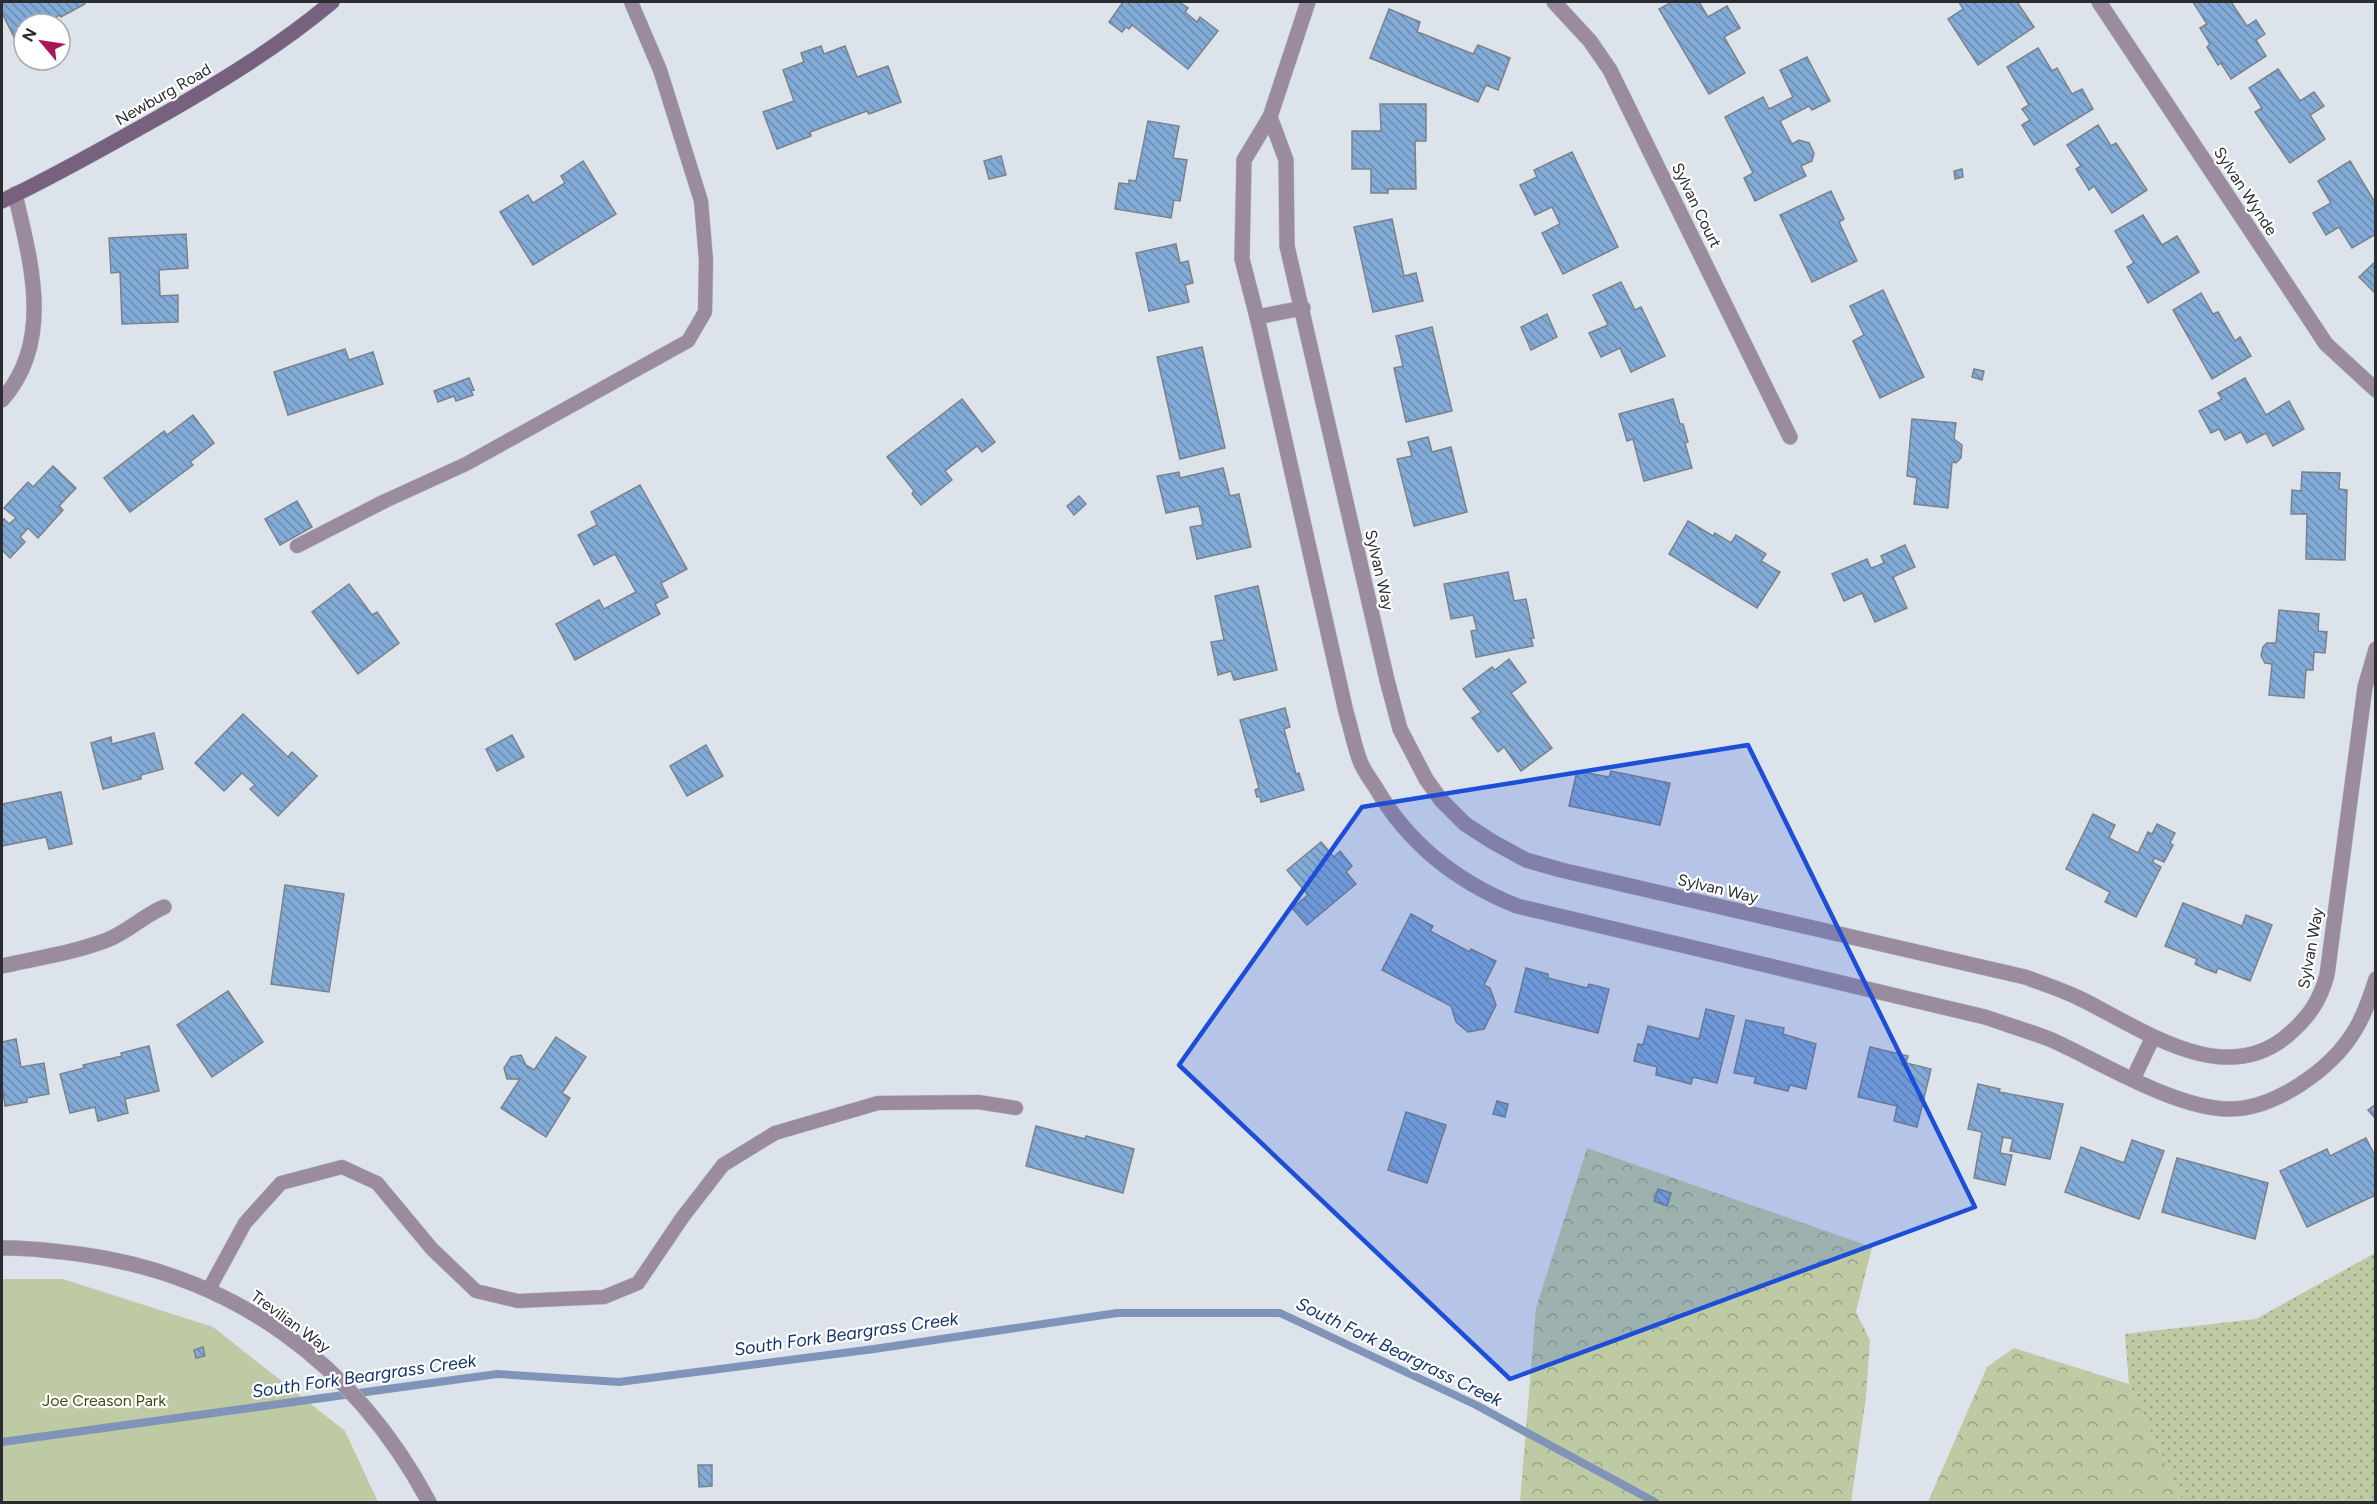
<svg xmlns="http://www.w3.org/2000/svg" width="2377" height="1504" font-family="Figtree,sans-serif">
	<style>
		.grass { fill: url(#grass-dots) }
		.forest { fill: url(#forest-crowns) }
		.green { fill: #bdcaa4 }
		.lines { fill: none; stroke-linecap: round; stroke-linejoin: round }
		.stream { stroke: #7f94b8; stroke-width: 8 }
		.building { fill: url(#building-back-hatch); stroke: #7c828a; stroke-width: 1.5 }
		.service-casing { stroke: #b8bec6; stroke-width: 15 }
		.minor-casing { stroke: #b8bec6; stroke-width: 16 }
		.secondary-casing { stroke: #b8bec6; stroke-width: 16 }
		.service { stroke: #9b8b9f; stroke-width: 14 }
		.minor { stroke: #9b8b9f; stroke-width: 15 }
		.secondary { stroke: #78617f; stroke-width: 15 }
		.marked { fill: #1d4ed8; fill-opacity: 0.2; stroke: #1d4ed8; stroke-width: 4.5; stroke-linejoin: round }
		.labels { text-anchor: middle; stroke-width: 4.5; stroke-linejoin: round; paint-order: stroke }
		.street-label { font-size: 16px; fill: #2a2c30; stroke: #fff }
		.park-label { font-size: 16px; fill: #3e4e10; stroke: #fff }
		.water-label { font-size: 18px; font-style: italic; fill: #12356f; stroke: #fff }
	</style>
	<defs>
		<pattern id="grass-dots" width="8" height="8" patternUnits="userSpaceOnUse" patternTransform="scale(1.5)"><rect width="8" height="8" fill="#bdcaa4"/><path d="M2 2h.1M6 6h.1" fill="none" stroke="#9aa486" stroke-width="1.8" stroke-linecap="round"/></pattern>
		<pattern id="forest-crowns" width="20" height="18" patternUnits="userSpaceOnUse" patternTransform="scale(1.5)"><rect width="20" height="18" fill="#bdcaa4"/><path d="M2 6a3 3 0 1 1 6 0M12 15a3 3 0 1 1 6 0" fill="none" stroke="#9aa486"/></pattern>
		<pattern id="building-back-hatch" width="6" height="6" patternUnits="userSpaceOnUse" patternTransform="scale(1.5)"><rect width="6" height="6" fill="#83abd7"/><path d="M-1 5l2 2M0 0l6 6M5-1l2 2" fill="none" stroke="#6b8baf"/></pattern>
	</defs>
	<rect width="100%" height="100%" fill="#dce3eb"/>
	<!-- grass -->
	<path class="grass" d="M 2375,1253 L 2375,1502 L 2183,1502 L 2129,1384 L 2125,1334 L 2256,1319 Z"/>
	<!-- forest -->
	<g class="forest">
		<path d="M 1587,1148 L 1872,1247 L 1856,1312 L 1870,1340 L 1866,1397 L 1851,1502 L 1520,1502 L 1536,1308 Z"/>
		<path d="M 2014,1348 L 2129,1384 L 2183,1502 L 1928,1502 L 1987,1367 Z"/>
	</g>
	<!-- green -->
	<path class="green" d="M 2,1279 L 63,1279 L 213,1327 L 345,1431 L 378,1502 L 2,1502 Z"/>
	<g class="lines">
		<!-- stream -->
		<path class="stream" d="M 2,1442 L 497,1374 L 619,1382 L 874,1349 L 1117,1313 L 1280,1313 L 1476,1405 L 1655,1502"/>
	</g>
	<!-- building -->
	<g class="building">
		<path d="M 2,2 L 84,2 L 85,4 L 61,17 L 60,15 L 56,17 L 66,35 L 60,38 L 60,24 L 24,24 L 24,44 L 19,47 L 2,13 Z"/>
		<path d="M 1123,2 L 1179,2 L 1188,8 L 1185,12 L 1197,22 L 1200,17 L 1218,31 L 1188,69 L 1132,25 L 1129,29 L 1126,27 L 1122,32 L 1109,22 Z"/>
		<path d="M 1672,2 L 1699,2 L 1708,17 L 1727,6 L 1740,28 L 1724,37 L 1745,73 L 1709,94 L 1659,9 Z"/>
		<path d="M 1959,2 L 2017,2 L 2034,27 L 1978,65 L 1948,19 L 1963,9 Z"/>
		<path d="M 2193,2 L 2231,2 L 2247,26 L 2256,20 L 2265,34 L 2256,40 L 2266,56 L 2231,79 L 2221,63 L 2218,65 L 2207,47 L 2210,44 L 2200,28 L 2207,24 Z"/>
		<path d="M 1389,9 L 1420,22 L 1417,32 L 1423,34 L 1473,54 L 1478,45 L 1510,58 L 1498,90 L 1486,85 L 1478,102 L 1370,58 Z"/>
		<path d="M 821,46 L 824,54 L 845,46 L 857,77 L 888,66 L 901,102 L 869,114 L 867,111 L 810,132 L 811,136 L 777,149 L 763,112 L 794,101 L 783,70 L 804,62 L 801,53 Z"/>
		<path d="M 2038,48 L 2052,71 L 2057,68 L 2072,94 L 2082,89 L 2093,109 L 2034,145 L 2022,125 L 2030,120 L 2022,109 L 2029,105 L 2007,67 Z"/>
		<path d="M 1807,57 L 1830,101 L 1812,110 L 1809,106 L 1780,121 L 1792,144 L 1799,140 L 1809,143 L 1814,153 L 1812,161 L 1801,166 L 1806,176 L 1755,201 L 1744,178 L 1753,173 L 1725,117 L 1763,97 L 1769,109 L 1793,97 L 1780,70 Z"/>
		<path d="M 2278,69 L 2300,101 L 2314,92 L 2324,106 L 2310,115 L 2325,139 L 2290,163 L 2255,112 L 2262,108 L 2249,88 Z"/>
		<path d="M 1380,104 L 1426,104 L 1426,141 L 1415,141 L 1416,189 L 1388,189 L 1388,193 L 1371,193 L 1371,169 L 1352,169 L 1352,131 L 1381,131 Z"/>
		<path d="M 1148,121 L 1179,126 L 1173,158 L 1187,160 L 1180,201 L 1174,200 L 1171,218 L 1115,209 L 1119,183 L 1129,184 L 1129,180 L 1136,181 Z"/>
		<path d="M 2098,125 L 2111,146 L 2116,143 L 2147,190 L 2112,213 L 2094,186 L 2089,190 L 2088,188 L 2076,169 L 2081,166 L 2067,145 Z"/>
		<path d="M 1572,152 L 1618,247 L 1563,274 L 1542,233 L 1560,224 L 1552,207 L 1535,215 L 1520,185 L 1537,177 L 1534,170 Z"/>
		<path d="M 1001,156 L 1006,175 L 989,179 L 984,161 Z"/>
		<path d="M 583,161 L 616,214 L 533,265 L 500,212 L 528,195 L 533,203 L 565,183 L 561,176 Z"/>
		<path d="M 2350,161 L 2376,204 L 2376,234 L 2352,248 L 2339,227 L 2326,235 L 2313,213 L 2331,203 L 2318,181 Z"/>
		<path d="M 1962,169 L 1963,177 L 1955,179 L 1954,171 Z"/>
		<path d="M 1831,191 L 1844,219 L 1839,222 L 1857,261 L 1812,282 L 1780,215 Z"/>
		<path d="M 2143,215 L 2162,245 L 2177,236 L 2199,272 L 2148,303 L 2127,267 L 2134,263 L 2115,231 Z"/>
		<path d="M 1392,219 L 1404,276 L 1416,273 L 1423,301 L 1373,312 L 1354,227 Z"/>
		<path d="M 186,234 L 188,268 L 159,270 L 160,296 L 178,295 L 178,322 L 122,324 L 120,272 L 111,273 L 109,238 Z"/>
		<path d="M 1176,244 L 1180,263 L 1188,261 L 1193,283 L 1185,285 L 1189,302 L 1149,311 L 1136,253 Z"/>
		<path d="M 2376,261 L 2376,294 L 2359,277 Z"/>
		<path d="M 1621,282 L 1635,310 L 1641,307 L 1665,356 L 1631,372 L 1620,348 L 1601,357 L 1589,333 L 1608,325 L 1593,295 Z"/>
		<path d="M 1883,290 L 1924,377 L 1880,398 L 1853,341 L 1864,335 L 1850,306 Z"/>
		<path d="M 2201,293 L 2213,314 L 2218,312 L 2235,341 L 2240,337 L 2251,356 L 2212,379 L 2173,310 Z"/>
		<path d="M 1547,314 L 1557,337 L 1531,350 L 1521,327 Z"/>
		<path d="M 1432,327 L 1452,411 L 1406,422 L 1394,368 L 1403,366 L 1396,336 Z"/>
		<path d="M 1202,347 L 1225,448 L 1180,459 L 1157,357 Z"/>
		<path d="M 345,349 L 349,360 L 373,352 L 383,384 L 288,415 L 274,372 Z"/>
		<path d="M 1974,369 L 1984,371 L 1982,380 L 1972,377 Z"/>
		<path d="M 469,378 L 474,390 L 471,391 L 473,395 L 456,401 L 454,396 L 438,402 L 434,391 Z"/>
		<path d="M 2245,378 L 2266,415 L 2289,401 L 2304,429 L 2273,446 L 2266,433 L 2247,443 L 2241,432 L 2225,440 L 2219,429 L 2211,433 L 2199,411 L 2222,399 L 2218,393 Z"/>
		<path d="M 962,399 L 995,442 L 982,452 L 977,446 L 945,471 L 952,480 L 921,505 L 912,494 L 914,491 L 887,457 Z"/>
		<path d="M 1673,399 L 1680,424 L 1683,424 L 1685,431 L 1688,442 L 1685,443 L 1692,468 L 1644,481 L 1633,439 L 1627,441 L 1619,414 Z"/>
		<path d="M 193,415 L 214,443 L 190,462 L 193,465 L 130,512 L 104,478 L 164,431 L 167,435 Z"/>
		<path d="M 1912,419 L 1956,423 L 1954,439 L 1962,445 L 1961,458 L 1956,463 L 1952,462 L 1948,508 L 1914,504 L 1917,478 L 1907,476 Z"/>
		<path d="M 1428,437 L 1432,452 L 1451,447 L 1467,512 L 1414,526 L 1397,459 L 1412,456 L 1408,442 Z"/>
		<path d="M 53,466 L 76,488 L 59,506 L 63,510 L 38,538 L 28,528 L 20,537 L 25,542 L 10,558 L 2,550 L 2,522 L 4,519 L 9,524 L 16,518 L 4,508 L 28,482 L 33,487 Z"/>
		<path d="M 1223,468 L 1230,496 L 1239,494 L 1251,547 L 1197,559 L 1190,527 L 1203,525 L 1199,506 L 1166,513 L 1157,476 L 1179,472 L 1180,478 Z"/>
		<path d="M 2302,472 L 2340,473 L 2339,489 L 2347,490 L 2345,560 L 2306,559 L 2307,514 L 2291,514 L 2292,490 L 2301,491 Z"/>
		<path d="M 640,485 L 687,569 L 661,583 L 668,597 L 655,604 L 660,614 L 575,660 L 556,624 L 599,600 L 604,609 L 636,592 L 615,554 L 594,565 L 578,535 L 597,525 L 591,512 Z"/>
		<path d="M 1079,496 L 1086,504 L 1074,515 L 1067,506 Z"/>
		<path d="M 297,501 L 312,527 L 280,545 L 265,519 Z"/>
		<path d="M 1688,521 L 1713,536 L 1715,533 L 1731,543 L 1736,535 L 1766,554 L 1761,561 L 1780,572 L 1757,608 L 1669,554 Z"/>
		<path d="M 1905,545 L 1915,567 L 1893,577 L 1907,608 L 1875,622 L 1862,593 L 1844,601 L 1832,574 L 1867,559 L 1871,568 L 1877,566 L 1884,563 L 1881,556 Z"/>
		<path d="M 1508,572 L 1514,601 L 1526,599 L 1534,638 L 1531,638 L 1533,646 L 1476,657 L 1471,631 L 1477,630 L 1473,615 L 1451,619 L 1444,584 Z"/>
		<path d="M 349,584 L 372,615 L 377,612 L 399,643 L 358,674 L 312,612 Z"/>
		<path d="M 1258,586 L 1277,670 L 1234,680 L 1231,671 L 1218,675 L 1211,642 L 1224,640 L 1215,596 Z"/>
		<path d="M 2279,610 L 2319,614 L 2318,631 L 2327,632 L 2325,653 L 2314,652 L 2313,670 L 2306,670 L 2304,698 L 2269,695 L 2272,664 L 2265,663 L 2261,656 L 2263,647 L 2267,643 L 2276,643 Z"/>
		<path d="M 1509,659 L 1526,682 L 1511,693 L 1552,748 L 1521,771 L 1504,747 L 1498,752 L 1472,718 L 1481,712 L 1463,689 L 1492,667 L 1495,670 Z"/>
		<path d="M 1285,708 L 1290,727 L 1284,729 L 1296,774 L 1299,773 L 1304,790 L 1261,802 L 1260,796 L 1257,797 L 1255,790 L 1259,788 L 1240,720 Z"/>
		<path d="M 243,714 L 288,757 L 292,752 L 317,776 L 278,816 L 250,789 L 255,785 L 242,773 L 224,791 L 195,763 Z"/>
		<path d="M 154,733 L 163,769 L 141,775 L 141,779 L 103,789 L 91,743 L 111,737 L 112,744 Z"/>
		<path d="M 512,735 L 524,757 L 497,771 L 486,749 Z"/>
		<path d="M 706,745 L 723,776 L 687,796 L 670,766 Z"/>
		<path d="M 1577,771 L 1609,777 L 1611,771 L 1670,783 L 1660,825 L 1569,806 Z"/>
		<path d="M 61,792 L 72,844 L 49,849 L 46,837 L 2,846 L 2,804 Z"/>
		<path d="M 2093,814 L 2115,825 L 2109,838 L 2138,853 L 2148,832 L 2152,834 L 2157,824 L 2175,833 L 2170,843 L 2173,845 L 2164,862 L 2155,858 L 2152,862 L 2161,867 L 2136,917 L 2105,902 L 2110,892 L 2066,869 Z"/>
		<path d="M 1321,842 L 1334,857 L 1340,851 L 1352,866 L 1346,872 L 1356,884 L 1307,925 L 1292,908 L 1308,895 L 1287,870 Z"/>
		<path d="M 285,885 L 344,894 L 329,992 L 271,984 Z"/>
		<path d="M 2183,903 L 2242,926 L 2246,915 L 2272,925 L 2250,981 L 2218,968 L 2216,973 L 2206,969 L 2195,964 L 2197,959 L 2165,946 Z"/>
		<path d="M 1411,914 L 1433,926 L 1430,931 L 1466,950 L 1470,952 L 1471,949 L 1496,961 L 1484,985 L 1490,988 L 1496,1005 L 1484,1029 L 1468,1032 L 1456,1022 L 1451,1006 L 1382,970 Z"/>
		<path d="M 1526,968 L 1548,974 L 1548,978 L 1587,988 L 1589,984 L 1609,989 L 1598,1033 L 1515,1012 Z"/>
		<path d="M 228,991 L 263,1042 L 212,1077 L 177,1025 Z"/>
		<path d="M 1706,1009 L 1734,1016 L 1717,1083 L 1693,1077 L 1691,1084 L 1656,1075 L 1657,1067 L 1634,1061 L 1638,1044 L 1643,1045 L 1648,1026 L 1699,1039 Z"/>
		<path d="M 1746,1020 L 1784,1028 L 1783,1034 L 1816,1044 L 1806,1089 L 1790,1085 L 1788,1091 L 1754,1083 L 1756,1077 L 1734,1073 Z"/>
		<path d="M 556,1037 L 586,1057 L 562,1093 L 570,1098 L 546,1137 L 501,1108 L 520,1079 L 507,1079 L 504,1068 L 511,1057 L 521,1055 L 526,1065 L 534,1070 Z"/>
		<path d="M 16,1039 L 21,1067 L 44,1063 L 49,1094 L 27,1098 L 27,1102 L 5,1106 L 2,1084 L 2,1042 Z"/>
		<path d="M 149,1046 L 159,1091 L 125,1099 L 128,1113 L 98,1121 L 95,1107 L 70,1113 L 60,1074 L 84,1068 L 83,1065 L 122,1056 L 121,1053 Z"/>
		<path d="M 1870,1047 L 1908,1056 L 1906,1063 L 1931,1069 L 1917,1127 L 1894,1121 L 1897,1106 L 1858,1097 Z"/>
		<path d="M 1978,1084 L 2000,1089 L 1999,1092 L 2063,1104 L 2050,1159 L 2010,1151 L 2013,1139 L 2003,1137 L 2000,1153 L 2012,1155 L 2005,1185 L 1974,1178 L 1982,1132 L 1968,1129 Z"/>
		<path d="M 1497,1101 L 1508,1104 L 1505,1117 L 1493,1114 Z"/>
		<path d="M 2376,1104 L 2376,1119 L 2368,1110 Z"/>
		<path d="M 1406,1112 L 1446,1125 L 1427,1183 L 1388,1170 Z"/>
		<path d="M 1036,1126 L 1085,1139 L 1086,1136 L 1134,1149 L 1123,1193 L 1026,1166 Z"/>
		<path d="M 2366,1138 L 2376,1158 L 2376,1195 L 2307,1227 L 2280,1171 L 2327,1149 L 2330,1156 Z"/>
		<path d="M 2132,1140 L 2164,1151 L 2139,1219 L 2065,1192 L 2081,1147 L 2124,1163 Z"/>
		<path d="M 2177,1158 L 2268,1183 L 2255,1239 L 2162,1212 Z"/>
		<path d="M 1658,1189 L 1671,1193 L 1667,1206 L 1654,1201 Z"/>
		<path d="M 203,1347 L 205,1356 L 196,1358 L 194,1350 Z"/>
		<path d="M 698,1465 L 712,1465 L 712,1486 L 699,1487 Z"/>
	</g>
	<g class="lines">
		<defs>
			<g id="service">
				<path d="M 297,546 L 385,501 L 466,464 L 688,341 L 705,312 L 706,260 L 701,201 L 660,70 L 631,2"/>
				<path d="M 209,1289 L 245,1223 L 281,1183 L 342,1167 L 377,1183 L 432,1249 L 476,1291 L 518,1301 L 604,1297 L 638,1283 L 682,1218 L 723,1165 L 775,1133 L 878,1103 L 978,1102 L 1016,1108"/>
			</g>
			<g id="minor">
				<path d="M 1308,2 L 1270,117 L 1244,160 L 1242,259 L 1257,317 L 1346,712 C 1351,728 1354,745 1360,761 C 1363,770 1371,780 1376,788 C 1409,845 1457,882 1517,906 L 1985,1017 C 2008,1025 2032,1032 2054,1041 C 2102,1063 2175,1108 2228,1109 C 2274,1110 2332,1069 2355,1030 C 2365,1014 2370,997 2376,979"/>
				<path d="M 1554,2 L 1590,41 L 1610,70 L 1790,437"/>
				<path d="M 2099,2 L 2326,344 L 2376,390"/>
				<path d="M 1270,117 L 1286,160 L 1287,246 L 1387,680 L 1400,729 L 1426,779 L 1441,800 L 1465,824 L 1493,842 L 1526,860 L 1561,870 L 2025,977 C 2044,984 2063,990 2081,999 C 2142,1029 2224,1090 2288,1035 C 2308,1018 2320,1001 2327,975 L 2365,687 L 2376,649"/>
				<path d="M 1257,317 L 1303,308"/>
				<path d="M 2,400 C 54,341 31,263 15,194"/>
				<path d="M 2,966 C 37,958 73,953 107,940 C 128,932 144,915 164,907"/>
				<path d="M 2133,1079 L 2153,1037"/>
				<path d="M 2,1248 C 27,1247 53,1251 79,1254 C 235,1275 355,1364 429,1502"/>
			</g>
			<path id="secondary" d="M 2,201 C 53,177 102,149 152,121 C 214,86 277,48 332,2"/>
		</defs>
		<!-- service casing -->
		<use href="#service" class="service-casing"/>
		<!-- minor casing -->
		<use href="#minor" class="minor-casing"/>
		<!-- secondary casing -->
		<use href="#secondary" class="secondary-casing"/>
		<!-- service -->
		<use href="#service" class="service"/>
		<!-- minor -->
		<use href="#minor" class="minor"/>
		<!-- secondary -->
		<use href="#secondary" class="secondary"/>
	</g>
	<!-- marked area -->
	<path class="marked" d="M 1748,745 L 1975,1207 L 1510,1379 L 1179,1065 L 1362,807 Z"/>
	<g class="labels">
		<!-- street labels -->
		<g class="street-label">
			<text transform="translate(163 94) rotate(-30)" y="6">Newburg Road</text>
			<text transform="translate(2246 191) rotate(57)" y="6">Sylvan Wynde</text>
			<text transform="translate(1697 205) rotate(64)" y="6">Sylvan Court</text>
			<text transform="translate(1380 570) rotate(77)" y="6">Sylvan Way</text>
			<text transform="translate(1718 888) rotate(13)" y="6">Sylvan Way</text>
			<text transform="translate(2310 948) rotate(-80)" y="6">Sylvan Way</text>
			<text transform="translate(291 1321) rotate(36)" y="6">Trevilian Way</text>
		</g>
		<!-- park labels -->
		<g class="park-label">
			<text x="104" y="1406">Joe Creason Park</text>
		</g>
		<!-- water labels -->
		<g class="water-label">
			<text transform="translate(846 1334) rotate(-8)" y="6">South Fork Beargrass Creek</text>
			<text transform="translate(1399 1352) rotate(26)" y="6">South Fork Beargrass Creek</text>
			<text transform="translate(364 1376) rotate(-8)" y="6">South Fork Beargrass Creek</text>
		</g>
	</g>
	<!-- border -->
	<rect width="2377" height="1504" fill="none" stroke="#2a2c30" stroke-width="6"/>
	<!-- north arrow -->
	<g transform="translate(42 42) rotate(299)"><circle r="28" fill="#ffffff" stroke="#aaabac" stroke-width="1.5"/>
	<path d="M0-4.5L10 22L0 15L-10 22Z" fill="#a71857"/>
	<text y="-9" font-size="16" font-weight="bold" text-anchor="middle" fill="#2a2c30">N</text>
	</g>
</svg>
